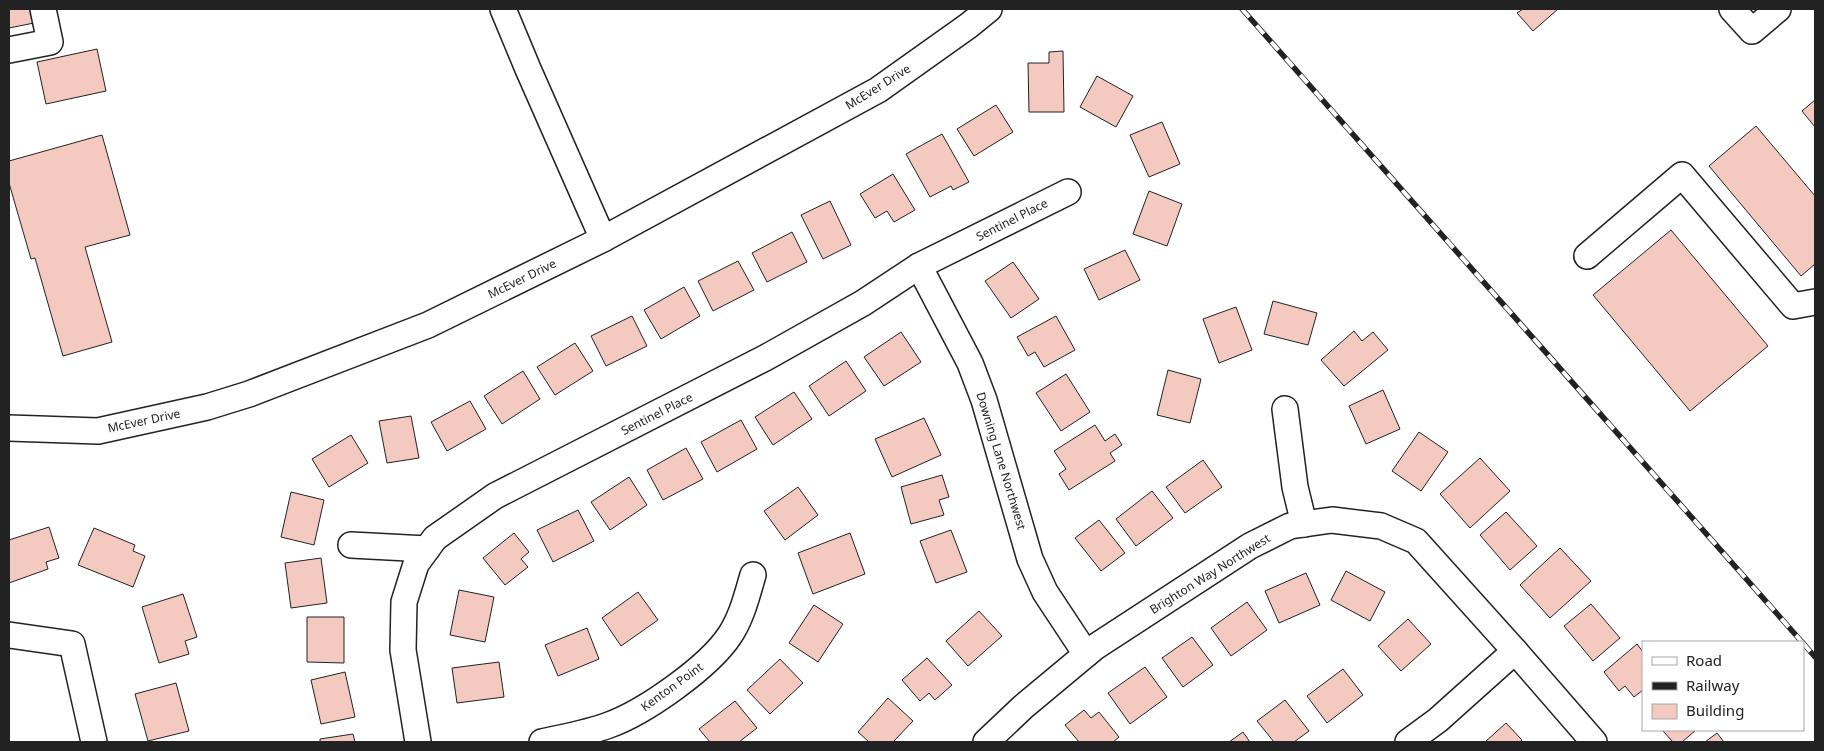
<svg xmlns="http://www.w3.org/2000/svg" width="1824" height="751" font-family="'Noto Sans',sans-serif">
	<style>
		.building { fill: #f3c9c0; stroke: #222 }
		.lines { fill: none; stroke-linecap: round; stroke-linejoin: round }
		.minor-casing { stroke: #222; stroke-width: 28 }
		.minor { stroke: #fff; stroke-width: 25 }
		.rail-casing { stroke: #222; stroke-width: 5.5 }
		.rail { stroke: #fff; stroke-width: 4; stroke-dasharray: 11; stroke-linecap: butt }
		.labels { text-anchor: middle; stroke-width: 4; stroke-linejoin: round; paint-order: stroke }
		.street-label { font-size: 12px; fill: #222; stroke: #fff }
	</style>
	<rect width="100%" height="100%" fill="#fff"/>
	<!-- building -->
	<g class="building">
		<path d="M 9,9 L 36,9 L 39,22 L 9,28 Z"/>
		<path d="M 1523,9 L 1558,9 L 1533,31 L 1517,13 Z"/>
		<path d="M 97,49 L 106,91 L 46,104 L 37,62 Z"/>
		<path d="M 1063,51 L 1064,112 L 1029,112 L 1028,63 L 1049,63 L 1049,52 Z"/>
		<path d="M 1097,76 L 1133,96 L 1116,127 L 1080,107 Z"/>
		<path d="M 1815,100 L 1815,127 L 1802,111 Z"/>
		<path d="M 996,105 L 1013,132 L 974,156 L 957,129 Z"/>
		<path d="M 1162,122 L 1180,164 L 1149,177 L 1130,135 Z"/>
		<path d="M 1756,126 L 1815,196 L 1815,264 L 1801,276 L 1709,166 Z"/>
		<path d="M 942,134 L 969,182 L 953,190 L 951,186 L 930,197 L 906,154 Z"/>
		<path d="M 102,135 L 130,235 L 85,247 L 112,342 L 63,356 L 35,258 L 31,259 L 9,183 L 9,161 Z"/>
		<path d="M 893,174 L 915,210 L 894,222 L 887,211 L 875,218 L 860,194 Z"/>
		<path d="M 1149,191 L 1182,204 L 1167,246 L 1133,234 Z"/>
		<path d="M 830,201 L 851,245 L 823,259 L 801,215 Z"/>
		<path d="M 1671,230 L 1768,346 L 1690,411 L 1593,295 Z"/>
		<path d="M 792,232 L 807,262 L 767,282 L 752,253 Z"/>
		<path d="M 1125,250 L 1140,280 L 1099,300 L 1084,269 Z"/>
		<path d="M 738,261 L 754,290 L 713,311 L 698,281 Z"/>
		<path d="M 1013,262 L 1039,299 L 1011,318 L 985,281 Z"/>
		<path d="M 684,287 L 700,316 L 661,339 L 644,310 Z"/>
		<path d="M 1273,301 L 1317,313 L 1308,345 L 1264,334 Z"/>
		<path d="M 1236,307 L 1252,350 L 1219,363 L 1203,319 Z"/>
		<path d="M 632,316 L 647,346 L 606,366 L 591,336 Z"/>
		<path d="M 1056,316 L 1075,350 L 1044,367 L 1035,352 L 1028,356 L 1017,337 Z"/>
		<path d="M 1354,331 L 1362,341 L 1373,332 L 1388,350 L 1344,386 L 1321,360 Z"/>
		<path d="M 901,332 L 921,362 L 884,386 L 864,357 Z"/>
		<path d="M 575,343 L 593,371 L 555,395 L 537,367 Z"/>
		<path d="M 846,361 L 866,391 L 829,416 L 809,386 Z"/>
		<path d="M 1168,370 L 1201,379 L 1190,423 L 1157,415 Z"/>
		<path d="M 523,371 L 540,399 L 502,424 L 484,396 Z"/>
		<path d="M 1066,374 L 1090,412 L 1061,431 L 1036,393 Z"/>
		<path d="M 1383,390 L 1400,429 L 1366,444 L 1349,406 Z"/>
		<path d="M 794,392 L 812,419 L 773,445 L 755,417 Z"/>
		<path d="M 470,401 L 486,429 L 447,451 L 431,422 Z"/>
		<path d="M 411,416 L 419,458 L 387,463 L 379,421 Z"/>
		<path d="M 924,418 L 941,455 L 892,477 L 875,439 Z"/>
		<path d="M 741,420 L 757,449 L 717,472 L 701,442 Z"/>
		<path d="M 1095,425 L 1105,441 L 1115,434 L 1122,445 L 1110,453 L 1115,461 L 1069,490 L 1059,474 L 1066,469 L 1054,451 Z"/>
		<path d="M 1419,432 L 1448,452 L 1421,491 L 1392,471 Z"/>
		<path d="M 351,435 L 368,463 L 329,487 L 312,459 Z"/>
		<path d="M 686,448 L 703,479 L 663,500 L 647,470 Z"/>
		<path d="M 1480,458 L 1510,491 L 1470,528 L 1440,494 Z"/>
		<path d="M 1203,460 L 1222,487 L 1185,513 L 1166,487 Z"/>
		<path d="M 942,475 L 949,497 L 939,500 L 944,515 L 911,524 L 901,487 Z"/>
		<path d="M 629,477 L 647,505 L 610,530 L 591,502 Z"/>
		<path d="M 798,487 L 818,515 L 785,540 L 764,511 Z"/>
		<path d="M 1152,491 L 1173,518 L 1136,546 L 1116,519 Z"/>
		<path d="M 291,492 L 324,500 L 314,545 L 281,537 Z"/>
		<path d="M 578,510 L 594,541 L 553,562 L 537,530 Z"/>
		<path d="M 1506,512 L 1537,546 L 1510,570 L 1480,535 Z"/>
		<path d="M 1099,520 L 1125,553 L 1101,571 L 1075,538 Z"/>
		<path d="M 49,527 L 59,558 L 46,562 L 48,569 L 9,583 L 9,540 Z"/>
		<path d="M 94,528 L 135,545 L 133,551 L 145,556 L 133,587 L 78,565 Z"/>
		<path d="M 951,530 L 967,572 L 936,583 L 920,541 Z"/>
		<path d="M 514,533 L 529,552 L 521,559 L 528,567 L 505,585 L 483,558 Z"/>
		<path d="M 850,533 L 865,574 L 813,594 L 798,553 Z"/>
		<path d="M 1560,548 L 1591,581 L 1550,618 L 1520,585 Z"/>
		<path d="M 321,558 L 327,603 L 291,608 L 285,563 Z"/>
		<path d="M 1346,571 L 1385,592 L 1370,621 L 1331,600 Z"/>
		<path d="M 1306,573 L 1320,605 L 1279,623 L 1265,591 Z"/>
		<path d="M 459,590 L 494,597 L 485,642 L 450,635 Z"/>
		<path d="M 638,592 L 658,620 L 621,646 L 602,618 Z"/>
		<path d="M 183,594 L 197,637 L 185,641 L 189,654 L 159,663 L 142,607 Z"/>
		<path d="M 1247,602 L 1267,630 L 1231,656 L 1211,628 Z"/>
		<path d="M 1591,604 L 1620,638 L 1593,661 L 1564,626 Z"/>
		<path d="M 814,605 L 843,624 L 818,662 L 789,643 Z"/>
		<path d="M 979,611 L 1002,636 L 968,666 L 946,641 Z"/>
		<path d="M 307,617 L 344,617 L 344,663 L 307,662 Z"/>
		<path d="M 1408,619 L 1431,644 L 1401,671 L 1378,646 Z"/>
		<path d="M 587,628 L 599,659 L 558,676 L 545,645 Z"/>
		<path d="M 1192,637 L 1213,665 L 1183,687 L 1162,658 Z"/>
		<path d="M 1637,644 L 1643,652 L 1643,690 L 1634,697 L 1625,686 L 1619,691 L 1604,672 Z"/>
		<path d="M 927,658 L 952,685 L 935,700 L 929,693 L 920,701 L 902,680 Z"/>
		<path d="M 780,659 L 803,683 L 770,714 L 747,690 Z"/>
		<path d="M 499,662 L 504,697 L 457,703 L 452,668 Z"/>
		<path d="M 1145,667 L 1167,697 L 1130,724 L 1108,693 Z"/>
		<path d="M 1343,669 L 1363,695 L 1327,723 L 1307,696 Z"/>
		<path d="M 345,672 L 355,717 L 321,724 L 311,680 Z"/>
		<path d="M 176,683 L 189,731 L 148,741 L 135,694 Z"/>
		<path d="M 888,698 L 913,721 L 893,742 L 869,742 L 858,732 Z"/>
		<path d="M 1285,700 L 1309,731 L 1294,742 L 1274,742 L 1257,721 Z"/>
		<path d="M 735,701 L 757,728 L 739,742 L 710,742 L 699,729 Z"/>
		<path d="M 1084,710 L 1091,718 L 1099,712 L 1119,737 L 1113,742 L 1079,742 L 1065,725 Z"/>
		<path d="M 1506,723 L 1522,740 L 1520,742 L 1485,742 Z"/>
		<path d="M 1662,730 L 1696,730 L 1682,742 L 1673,742 Z"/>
		<path d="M 1243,732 L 1250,742 L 1229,742 Z"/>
		<path d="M 1717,733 L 1724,742 L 1705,742 Z"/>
		<path d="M 353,734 L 355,742 L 320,742 L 320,739 Z"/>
	</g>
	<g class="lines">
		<defs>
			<g id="minor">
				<path d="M 503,9 L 528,69 L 603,239"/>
				<path d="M 1732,9 L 1752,31 L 1778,9"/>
				<path d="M 9,50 L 50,42 L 43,9"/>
				<path d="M 1587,256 L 1682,175 L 1793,306 L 1815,302"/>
				<path d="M 919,266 L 970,363 L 984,400 L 1030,559 L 1045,592 L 1086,654"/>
				<path d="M 1285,409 L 1295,487 L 1304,524"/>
				<path d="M 9,428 L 98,431 L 207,407 L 249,394 L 428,325 L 603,239 L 878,90 L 968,26 L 989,9"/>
				<path d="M 351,545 L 427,549"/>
				<path d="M 9,635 L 72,644 L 94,742"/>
				<path d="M 418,742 L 403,650 L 404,602 L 416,564 L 435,538 L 495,496 L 765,358 L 863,303 L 919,266 L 1068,192"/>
				<path d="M 542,742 C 564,737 588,733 609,725 C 645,712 709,667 730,635 C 742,617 747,595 753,575"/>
				<path d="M 986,742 L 1023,707 L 1095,647 L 1250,546 L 1290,526 L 1332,520 L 1381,526 L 1416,541 L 1515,651 L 1594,742"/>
				<path d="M 1408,742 L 1438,720 L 1515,651"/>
			</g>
		</defs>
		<!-- minor casing -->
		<use href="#minor" class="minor-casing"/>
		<!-- minor -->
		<use href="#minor" class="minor"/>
		<defs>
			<g id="rail">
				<path d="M 1242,9 L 1802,642"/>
				<path d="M 1803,643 L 1815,657"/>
			</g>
		</defs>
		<!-- rail casing -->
		<use href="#rail" class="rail-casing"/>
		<!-- rail -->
		<use href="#rail" class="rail"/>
	</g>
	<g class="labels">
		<!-- street labels -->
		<g class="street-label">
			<text transform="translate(878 87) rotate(-32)" y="4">McEver Drive</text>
			<text transform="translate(1012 220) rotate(-27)" y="4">Sentinel Place</text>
			<text transform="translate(522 279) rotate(-26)" y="4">McEver Drive</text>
			<text transform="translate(657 414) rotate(-27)" y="4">Sentinel Place</text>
			<text transform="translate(144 421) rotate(-12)" y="4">McEver Drive</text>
			<text transform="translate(1001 461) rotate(73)" y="4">Downing Lane Northwest</text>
			<text transform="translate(1210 574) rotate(-32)" y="4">Brighton Way Northwest</text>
			<text transform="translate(672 687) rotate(-36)" y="4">Kenton Point</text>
		</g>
	</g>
	<!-- border -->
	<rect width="1824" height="751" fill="none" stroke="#222222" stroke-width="20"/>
	<!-- legend -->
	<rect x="1642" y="641" width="162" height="90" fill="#ffffff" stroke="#a7a7a7"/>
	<rect x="1652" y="657" width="25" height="8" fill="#ffffff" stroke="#a7a7a7"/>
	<text x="1686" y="666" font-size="15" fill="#222222">Road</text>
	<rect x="1652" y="682" width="25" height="8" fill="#222222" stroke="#a7a7a7"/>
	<text x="1686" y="691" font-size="15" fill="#222222">Railway</text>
	<rect x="1652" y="704" width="25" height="15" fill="#f3c9c0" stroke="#a7a7a7"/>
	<text x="1686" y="716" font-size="15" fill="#222222">Building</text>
</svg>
